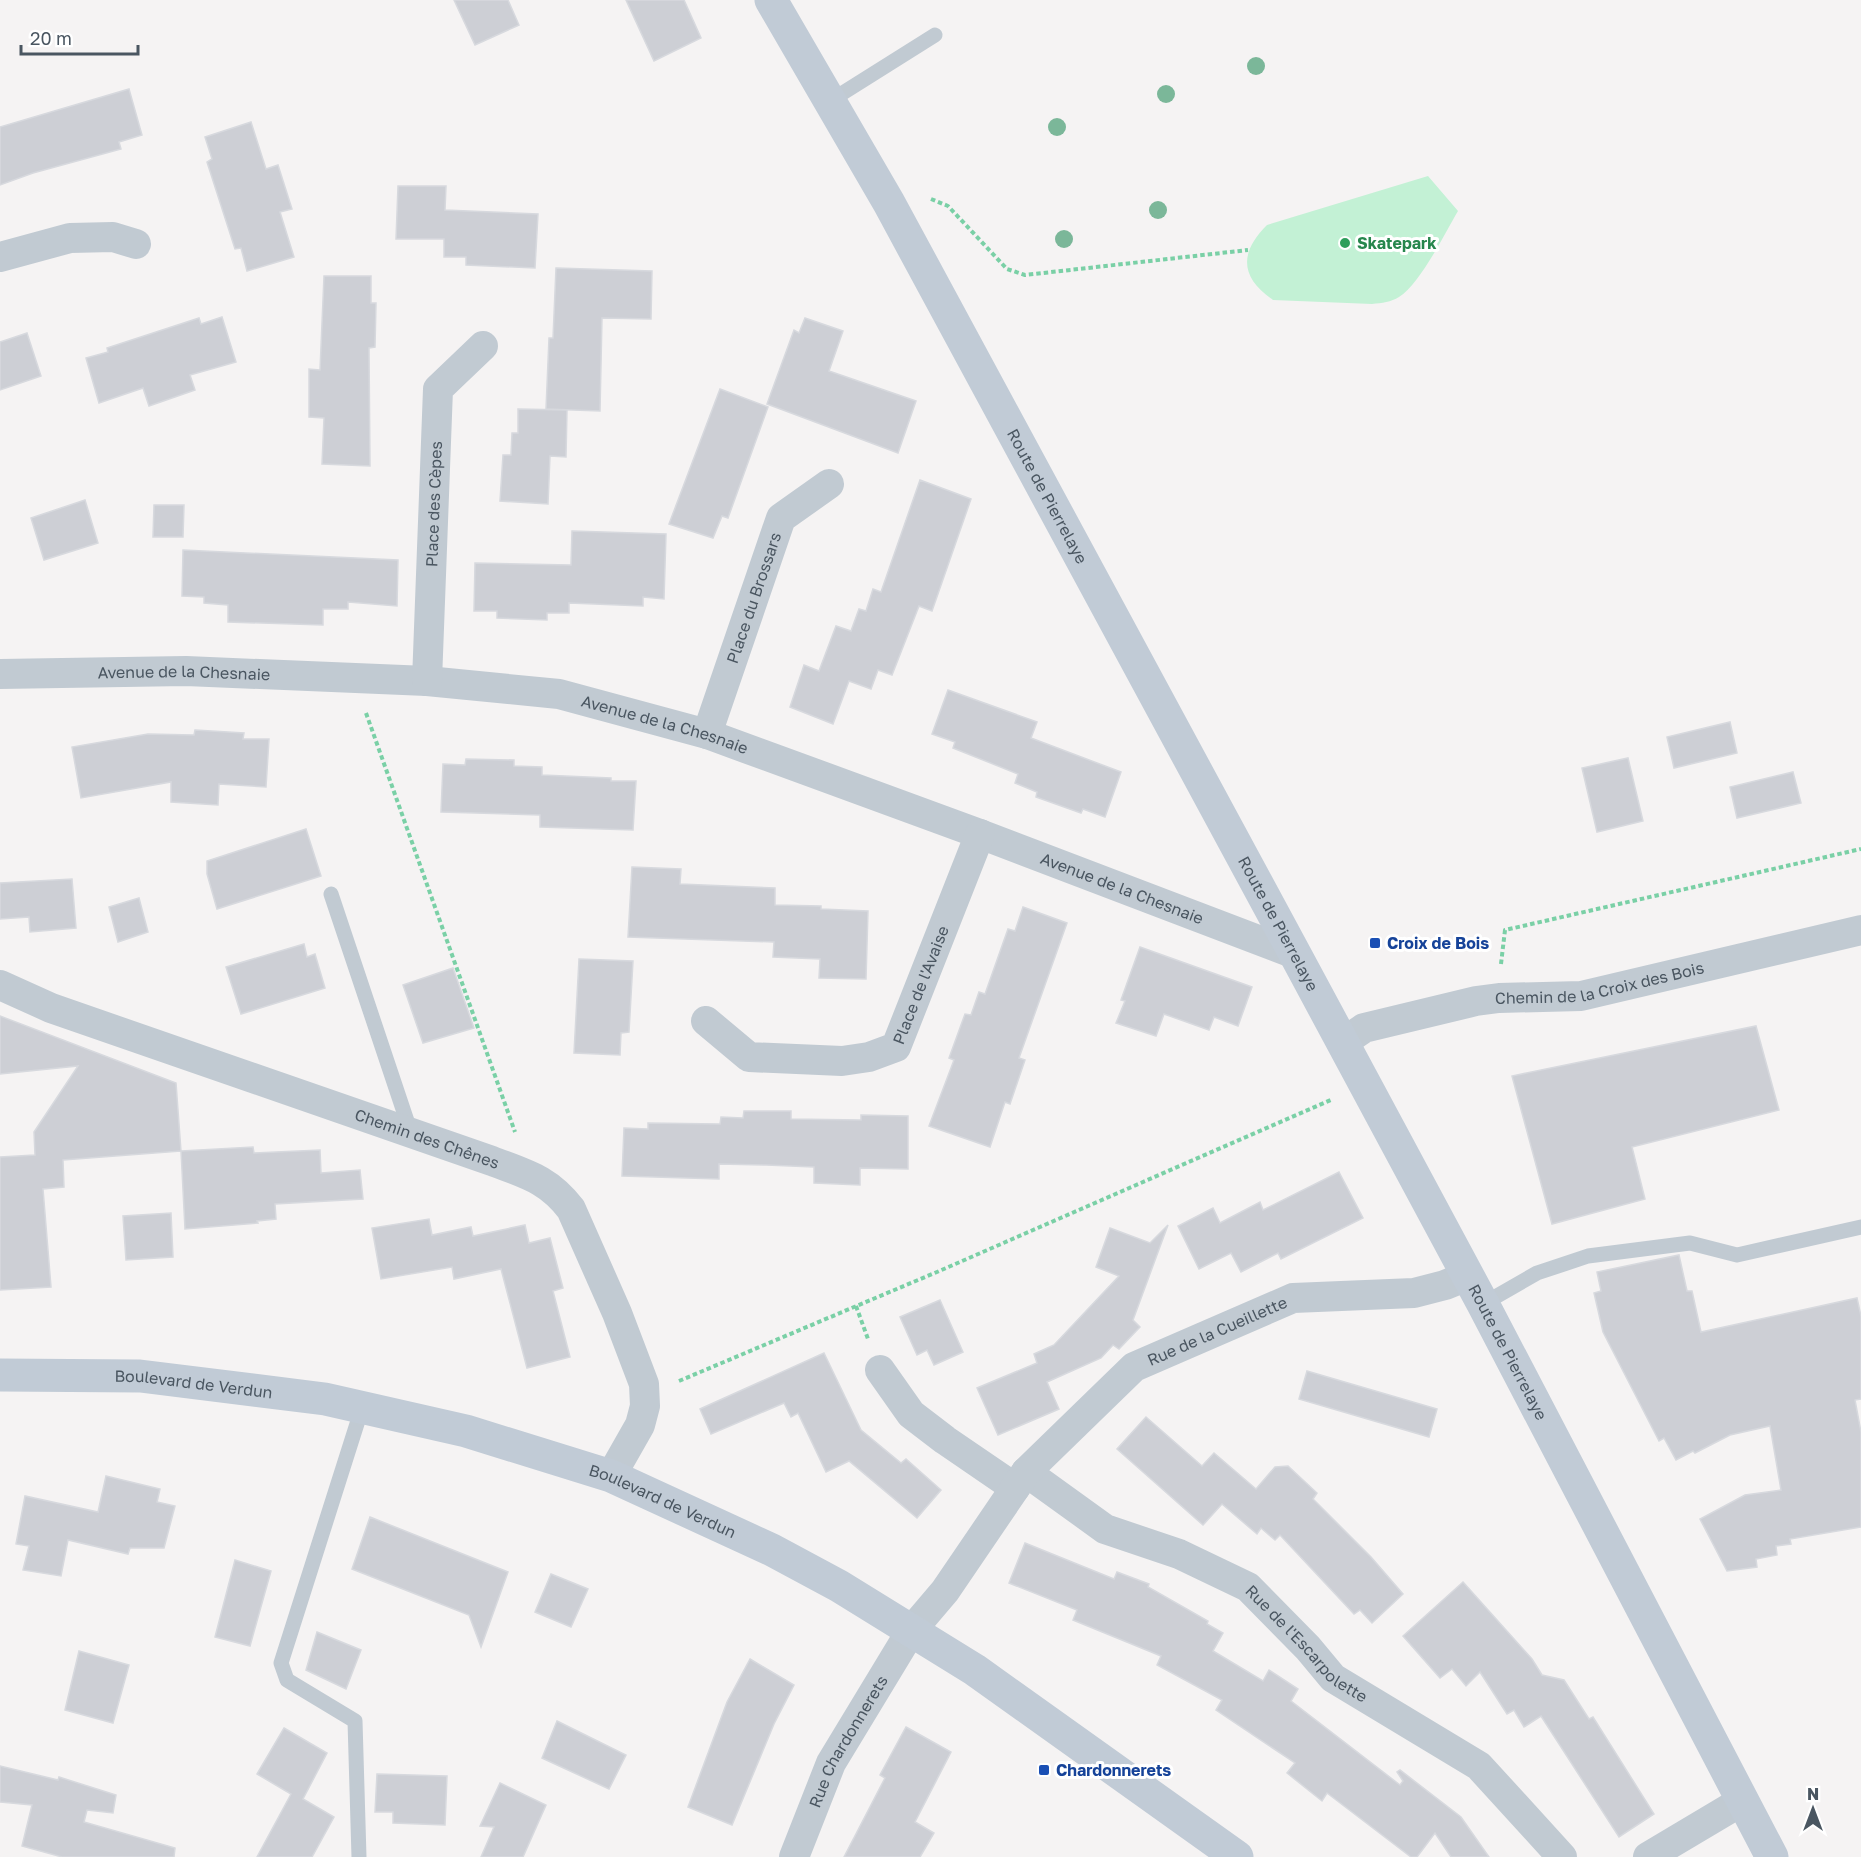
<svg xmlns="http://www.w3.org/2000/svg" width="1861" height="1857" font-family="'Golos Text',sans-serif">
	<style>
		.green { fill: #c3f1d5 }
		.building { fill: #cdcfd5; stroke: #d7d9de; stroke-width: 1.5 }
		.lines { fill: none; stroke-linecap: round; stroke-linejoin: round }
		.path { stroke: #7ad0a6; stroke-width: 4; stroke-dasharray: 4.5 3; stroke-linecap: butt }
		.lane { stroke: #c1cad2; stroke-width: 15 }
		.street { stroke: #c1cad2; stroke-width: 30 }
		.secondary { stroke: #c1cbd6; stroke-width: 33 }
		.tree { fill: #7bb799 }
		.leisure-dot { fill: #2e9e5b; stroke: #fff; stroke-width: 2 }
		.transit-dot { fill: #1a4fb4; stroke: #fff; stroke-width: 2 }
		.labels { text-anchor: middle; stroke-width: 6; stroke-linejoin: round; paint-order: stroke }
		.leisure-label { font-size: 16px; font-weight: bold; fill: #27864d; stroke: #fff; text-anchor: start }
		.street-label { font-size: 16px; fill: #4a5661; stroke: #fff }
		.transit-label { font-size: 16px; font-weight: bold; fill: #164399; stroke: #fff; text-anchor: start }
	</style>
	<rect width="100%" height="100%" fill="#f5f3f3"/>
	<!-- green -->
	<path class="green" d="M 1428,176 L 1458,211 C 1445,233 1420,284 1399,297 C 1391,302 1382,303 1372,304 L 1273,300 C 1240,277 1239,253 1267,225 Z"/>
	<!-- building -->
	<g class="building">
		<path d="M 454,0 L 508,0 L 519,25 L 475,45 Z"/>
		<path d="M 626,0 L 684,0 L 701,38 L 654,61 Z"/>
		<path d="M 129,89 L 142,135 L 119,142 L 121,149 L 33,173 L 0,185 L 0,127 Z"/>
		<path d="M 251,122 L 266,169 L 278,165 L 292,209 L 280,212 L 294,257 L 247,271 L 241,248 L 235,249 L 207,162 L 212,159 L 205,137 Z"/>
		<path d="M 398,186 L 446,186 L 445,210 L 538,214 L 535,268 L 466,265 L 466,257 L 444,257 L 444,239 L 396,239 Z"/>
		<path d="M 556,268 L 652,271 L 651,319 L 602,318 L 600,411 L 546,409 L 549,338 L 553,338 Z"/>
		<path d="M 324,276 L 371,276 L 371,303 L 376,303 L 375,347 L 369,348 L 370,466 L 322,464 L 324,418 L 309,417 L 309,369 L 320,370 Z"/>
		<path d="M 222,317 L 236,362 L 190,375 L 195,390 L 149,406 L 143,388 L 99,403 L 86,358 L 108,352 L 107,348 L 199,318 L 201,324 Z"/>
		<path d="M 805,318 L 843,331 L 829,371 L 916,401 L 898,453 L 767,404 L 794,330 L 799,333 Z"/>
		<path d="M 27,333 L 41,376 L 0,390 L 0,342 Z"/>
		<path d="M 720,389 L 768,407 L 728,518 L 722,516 L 713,538 L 669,524 Z"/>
		<path d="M 518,409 L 567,410 L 566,457 L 550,456 L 548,504 L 500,501 L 503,455 L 511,455 L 512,433 L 518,433 Z"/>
		<path d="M 920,480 L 971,499 L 932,611 L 919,606 L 892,675 L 878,670 L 871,689 L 849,681 L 833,724 L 790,707 L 804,665 L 819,671 L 836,626 L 851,631 L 859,609 L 866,611 L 873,589 L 881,592 Z"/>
		<path d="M 85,500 L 98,543 L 44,560 L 31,518 Z"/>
		<path d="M 154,505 L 184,505 L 183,537 L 153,537 Z"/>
		<path d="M 572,531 L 666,534 L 664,599 L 643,597 L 643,606 L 569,603 L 569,613 L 547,613 L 547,620 L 497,618 L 497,611 L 474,611 L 475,563 L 571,565 Z"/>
		<path d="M 183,550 L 398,560 L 397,606 L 348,602 L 348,609 L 323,609 L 323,625 L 228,622 L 228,605 L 204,603 L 204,597 L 182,596 Z"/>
		<path d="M 948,690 L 1037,722 L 1031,738 L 1121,772 L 1105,817 L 1083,809 L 1081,813 L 1036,797 L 1037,792 L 1015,783 L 1018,774 L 953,748 L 955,742 L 932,734 Z"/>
		<path d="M 1730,722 L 1737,753 L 1674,768 L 1667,737 Z"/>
		<path d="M 195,730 L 244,733 L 243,739 L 269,739 L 266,787 L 219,784 L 218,805 L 171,802 L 171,782 L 81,798 L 72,747 L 148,734 L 194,735 Z"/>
		<path d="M 1628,758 L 1643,821 L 1597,832 L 1582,768 Z"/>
		<path d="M 466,759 L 514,760 L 514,766 L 542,767 L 542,775 L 611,778 L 611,781 L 636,781 L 633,830 L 540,827 L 540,815 L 441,812 L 443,764 L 465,765 Z"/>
		<path d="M 1793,772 L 1801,803 L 1737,818 L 1730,787 Z"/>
		<path d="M 306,829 L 321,876 L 217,909 L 207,874 L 207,861 Z"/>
		<path d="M 632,867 L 681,869 L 680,884 L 775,888 L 775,905 L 821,906 L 821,909 L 868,911 L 866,979 L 819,978 L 820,959 L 773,957 L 774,942 L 628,937 Z"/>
		<path d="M 72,879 L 76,928 L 30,932 L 29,917 L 0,919 L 0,883 Z"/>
		<path d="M 139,898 L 148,932 L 118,942 L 109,907 Z"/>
		<path d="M 1023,907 L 1067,923 L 1019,1058 L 1025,1060 L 1010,1104 L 1005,1102 L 990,1147 L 929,1126 L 954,1060 L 949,1058 L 965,1014 L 971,1015 L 979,992 L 985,994 L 1008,929 L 1015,931 Z"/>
		<path d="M 304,944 L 307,957 L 315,954 L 325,988 L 241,1014 L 226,967 Z"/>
		<path d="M 1140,947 L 1252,987 L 1238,1026 L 1214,1017 L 1209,1030 L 1164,1014 L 1156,1036 L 1116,1023 L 1125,1001 L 1121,1000 Z"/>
		<path d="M 579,959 L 633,961 L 629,1032 L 621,1033 L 620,1055 L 574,1053 Z"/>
		<path d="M 453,968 L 474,1028 L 423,1043 L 403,985 Z"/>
		<path d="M 0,1016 L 176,1083 L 181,1151 L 253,1147 L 254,1153 L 320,1150 L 321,1173 L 360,1170 L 363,1199 L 275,1204 L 276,1219 L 257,1221 L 258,1223 L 185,1229 L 181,1151 L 63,1160 L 64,1187 L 43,1189 L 51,1287 L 0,1290 L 0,1157 L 35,1155 L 34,1132 L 78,1066 L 0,1074 Z"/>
		<path d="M 1756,1026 L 1779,1110 L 1632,1147 L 1645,1199 L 1552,1224 L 1512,1076 Z"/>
		<path d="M 744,1111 L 791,1111 L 791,1119 L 861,1120 L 861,1115 L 908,1116 L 908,1169 L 860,1168 L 860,1185 L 814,1183 L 814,1167 L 766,1165 L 719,1164 L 719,1179 L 622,1176 L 624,1128 L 648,1129 L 648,1123 L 720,1124 L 721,1117 L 743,1118 Z"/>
		<path d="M 1339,1172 L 1363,1218 L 1281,1259 L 1278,1253 L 1241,1272 L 1231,1253 L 1199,1269 L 1178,1226 L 1213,1208 L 1220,1223 L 1260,1202 L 1263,1210 Z"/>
		<path d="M 171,1213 L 173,1257 L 126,1260 L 123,1216 Z"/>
		<path d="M 429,1219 L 432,1235 L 471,1227 L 473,1236 L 525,1225 L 529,1243 L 550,1238 L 563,1288 L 553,1291 L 570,1357 L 527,1368 L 501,1269 L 454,1279 L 452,1267 L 381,1279 L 372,1228 Z"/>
		<path d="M 1168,1225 L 1133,1320 L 1140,1327 L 1119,1349 L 1113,1345 L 1101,1358 L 1047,1382 L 1059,1409 L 998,1435 L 977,1388 L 1037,1363 L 1034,1354 L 1054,1345 L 1119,1276 L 1096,1267 L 1110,1228 L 1150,1243 Z"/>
		<path d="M 1679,1255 L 1687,1291 L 1692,1291 L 1701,1332 L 1857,1298 L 1861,1316 L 1861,1399 L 1855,1400 L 1861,1432 L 1861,1527 L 1790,1539 L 1791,1544 L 1776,1546 L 1777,1555 L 1756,1559 L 1757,1567 L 1727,1571 L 1700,1519 L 1745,1495 L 1781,1490 L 1770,1426 L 1730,1435 L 1695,1453 L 1693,1451 L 1676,1460 L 1664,1438 L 1659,1441 L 1603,1332 L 1594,1293 L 1601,1291 L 1597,1272 Z"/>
		<path d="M 940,1300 L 963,1352 L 934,1365 L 927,1350 L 917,1355 L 900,1317 Z"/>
		<path d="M 824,1353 L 861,1430 L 901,1463 L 906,1459 L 941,1490 L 917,1518 L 849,1461 L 826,1472 L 798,1413 L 791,1417 L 784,1403 L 711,1434 L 700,1409 Z"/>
		<path d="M 1307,1371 L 1437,1409 L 1429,1437 L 1299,1399 Z"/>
		<path d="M 1146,1417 L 1202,1466 L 1214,1453 L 1256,1489 L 1275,1467 L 1288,1466 L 1317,1493 L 1313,1499 L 1371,1557 L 1403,1594 L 1372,1623 L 1360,1610 L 1354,1614 L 1280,1535 L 1275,1540 L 1261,1528 L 1257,1534 L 1222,1504 L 1203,1525 L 1117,1449 Z"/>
		<path d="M 106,1476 L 160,1489 L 157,1502 L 175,1506 L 164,1548 L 130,1548 L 128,1554 L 68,1540 L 61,1576 L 23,1570 L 29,1546 L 16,1544 L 25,1496 L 98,1512 Z"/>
		<path d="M 370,1517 L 508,1572 L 481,1647 L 469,1615 L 352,1569 Z"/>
		<path d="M 1025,1543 L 1114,1579 L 1117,1572 L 1149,1584 L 1148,1587 L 1208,1621 L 1207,1624 L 1223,1633 L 1213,1651 L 1263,1681 L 1269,1670 L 1298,1689 L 1291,1701 L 1400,1785 L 1403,1781 L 1397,1772 L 1400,1770 L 1461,1817 L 1489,1857 L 1451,1857 L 1435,1833 L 1417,1857 L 1411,1857 L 1327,1793 L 1322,1801 L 1287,1773 L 1295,1763 L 1216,1710 L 1222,1700 L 1157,1665 L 1161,1656 L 1073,1620 L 1077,1610 L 1009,1583 Z"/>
		<path d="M 235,1560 L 271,1571 L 250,1646 L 215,1637 Z"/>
		<path d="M 551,1574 L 588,1589 L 571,1627 L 535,1612 Z"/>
		<path d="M 1463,1582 L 1532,1659 L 1542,1675 L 1564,1680 L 1589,1719 L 1593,1717 L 1654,1814 L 1619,1837 L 1541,1716 L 1524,1727 L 1514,1710 L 1507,1714 L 1480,1672 L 1466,1686 L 1452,1669 L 1440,1678 L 1403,1636 Z"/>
		<path d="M 317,1632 L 361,1650 L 346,1689 L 306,1670 Z"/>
		<path d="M 79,1651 L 129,1665 L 113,1723 L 65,1710 Z"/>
		<path d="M 750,1659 L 794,1685 L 774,1724 L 732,1825 L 688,1807 L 727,1702 Z"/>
		<path d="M 557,1721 L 626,1755 L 609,1789 L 542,1758 Z"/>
		<path d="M 906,1727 L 951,1752 L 915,1822 L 934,1833 L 920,1857 L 844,1857 L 885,1778 L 880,1775 Z"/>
		<path d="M 284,1728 L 327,1753 L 303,1799 L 334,1817 L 312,1857 L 257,1857 L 291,1794 L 257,1774 Z"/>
		<path d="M 0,1766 L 58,1780 L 59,1777 L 116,1795 L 113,1813 L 87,1810 L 84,1822 L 175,1848 L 174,1857 L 62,1857 L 22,1846 L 32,1805 L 0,1802 Z"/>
		<path d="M 377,1774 L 447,1776 L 445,1825 L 393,1823 L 393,1812 L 375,1812 Z"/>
		<path d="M 500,1783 L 546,1805 L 523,1857 L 481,1857 L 494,1827 L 480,1826 Z"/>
	</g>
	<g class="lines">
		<!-- path -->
		<g class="path">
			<path d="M 931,199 L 948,206 L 1007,269 L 1025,275 L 1248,250"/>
			<path d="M 366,713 L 515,1132"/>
			<path d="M 1501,964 L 1505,930 L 1861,849"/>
			<path d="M 856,1306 L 868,1339"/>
			<path d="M 679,1381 L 937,1272 L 1333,1099"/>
		</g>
		<!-- lane -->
		<g class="lane">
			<path d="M 830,101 L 935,35"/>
			<path d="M 331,894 L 411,1133"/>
			<path d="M 1483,1304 L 1537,1273 L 1588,1256 L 1690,1243 L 1737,1255 L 1861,1227"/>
			<path d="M 359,1857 L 355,1721 L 287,1680 L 281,1663 L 362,1408"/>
		</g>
		<!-- street -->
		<g class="street">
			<path d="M 0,257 L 70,238 L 113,237 L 136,244"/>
			<path id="s1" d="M 0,674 L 186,671 L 427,681 L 559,694 L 707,734 L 980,834 L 1295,954"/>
			<path id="s2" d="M 427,681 L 438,389 L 483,346"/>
			<path id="s3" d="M 707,734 L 781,518 L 829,484"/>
			<path id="s4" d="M 0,985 L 51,1008 L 492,1161 C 526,1174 548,1179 571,1209 L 617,1313 L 644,1384 L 645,1406 L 640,1425 L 611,1476"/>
			<path id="s5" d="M 706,1021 L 749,1057 L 842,1061 L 869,1057 L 896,1047 L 980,834"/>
			<path id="s6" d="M 1342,1043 L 1364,1028 L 1476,1001 L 1499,998 L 1581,996 L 1861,930"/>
			<path d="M 880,1370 L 911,1414 L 945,1440 L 1015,1488"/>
			<path id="s7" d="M 1026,1472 L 1105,1529 L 1179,1554 L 1248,1587 L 1308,1648 L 1333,1678 L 1479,1766 L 1562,1857"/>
			<path id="s8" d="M 794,1857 L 831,1763 L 911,1631 L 945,1591 L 1026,1472 L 1134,1367 L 1293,1298 L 1414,1293 L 1445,1285 L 1467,1276"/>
			<path d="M 1648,1857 L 1742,1801"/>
		</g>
		<!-- secondary -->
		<g class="secondary">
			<path id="s9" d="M 771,0 L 889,203 L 1295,954 L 1483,1304 L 1772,1857"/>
			<path id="s10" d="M 0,1375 L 140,1376 L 325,1399 L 466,1431 L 611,1476 L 772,1550 L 839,1586 L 975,1670 L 1237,1857"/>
		</g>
	</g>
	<!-- trees -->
	<g class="tree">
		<circle cx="1256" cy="66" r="9"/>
		<circle cx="1166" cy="94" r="9"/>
		<circle cx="1057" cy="127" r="9"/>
		<circle cx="1158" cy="210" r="9"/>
		<circle cx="1064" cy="239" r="9"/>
	</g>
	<!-- markers -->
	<circle class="leisure-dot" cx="1345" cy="243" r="6"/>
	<g class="transit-dot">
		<rect x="1369" y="937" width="12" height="12" rx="3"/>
		<rect x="1038" y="1764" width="12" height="12" rx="3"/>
	</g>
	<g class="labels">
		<!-- leisure labels -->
		<g class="leisure-label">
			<text x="1357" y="249">Skatepark</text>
		</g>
		<!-- street labels -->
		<g class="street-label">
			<text dy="6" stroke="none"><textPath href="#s9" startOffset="568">Route de Pierrelaye</textPath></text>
			<text dy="6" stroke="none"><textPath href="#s2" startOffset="177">Place des Cèpes</textPath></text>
			<text dy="6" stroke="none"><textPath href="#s3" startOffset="144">Place du Brossars</textPath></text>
			<text dy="6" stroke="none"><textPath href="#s1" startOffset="184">Avenue de la Chesnaie</textPath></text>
			<text dy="6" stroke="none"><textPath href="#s1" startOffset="670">Avenue de la Chesnaie</textPath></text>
			<text dy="6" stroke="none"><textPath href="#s1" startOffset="1156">Avenue de la Chesnaie</textPath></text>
			<text dy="6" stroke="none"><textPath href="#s9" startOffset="1054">Route de Pierrelaye</textPath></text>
			<text dy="6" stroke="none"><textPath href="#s6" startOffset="267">Chemin de la Croix des Bois</textPath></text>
			<text dy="6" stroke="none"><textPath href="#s5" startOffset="272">Place de l'Avaise</textPath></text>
			<text dy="6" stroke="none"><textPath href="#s4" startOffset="454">Chemin des Chênes</textPath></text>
			<text dy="6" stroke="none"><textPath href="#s8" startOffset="693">Rue de la Cueillette</textPath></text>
			<text dy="6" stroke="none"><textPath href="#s9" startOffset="1540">Route de Pierrelaye</textPath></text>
			<text dy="6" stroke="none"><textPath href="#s10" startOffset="194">Boulevard de Verdun</textPath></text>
			<text dy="6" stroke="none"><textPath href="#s10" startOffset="680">Boulevard de Verdun</textPath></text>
			<text dy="6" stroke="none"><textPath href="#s7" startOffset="334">Rue de l'Escarpolette</textPath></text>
			<text dy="6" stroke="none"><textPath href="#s8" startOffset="128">Rue Chardonnerets</textPath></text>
		</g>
		<!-- transit labels -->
		<g class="transit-label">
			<text x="1387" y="949">Croix de Bois</text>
			<text x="1056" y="1776">Chardonnerets</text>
		</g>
	</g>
	<!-- north arrow -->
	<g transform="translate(1813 1809)" stroke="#ffffff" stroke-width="4.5" paint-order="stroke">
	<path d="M0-4.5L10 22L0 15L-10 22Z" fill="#4a5661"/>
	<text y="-9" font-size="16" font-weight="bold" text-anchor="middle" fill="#4a5661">N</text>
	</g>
	<!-- scale -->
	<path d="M21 45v9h117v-9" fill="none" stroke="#4a5661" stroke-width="3"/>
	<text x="30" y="45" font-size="18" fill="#4a5661" stroke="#ffffff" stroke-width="4.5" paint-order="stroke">20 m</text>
</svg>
